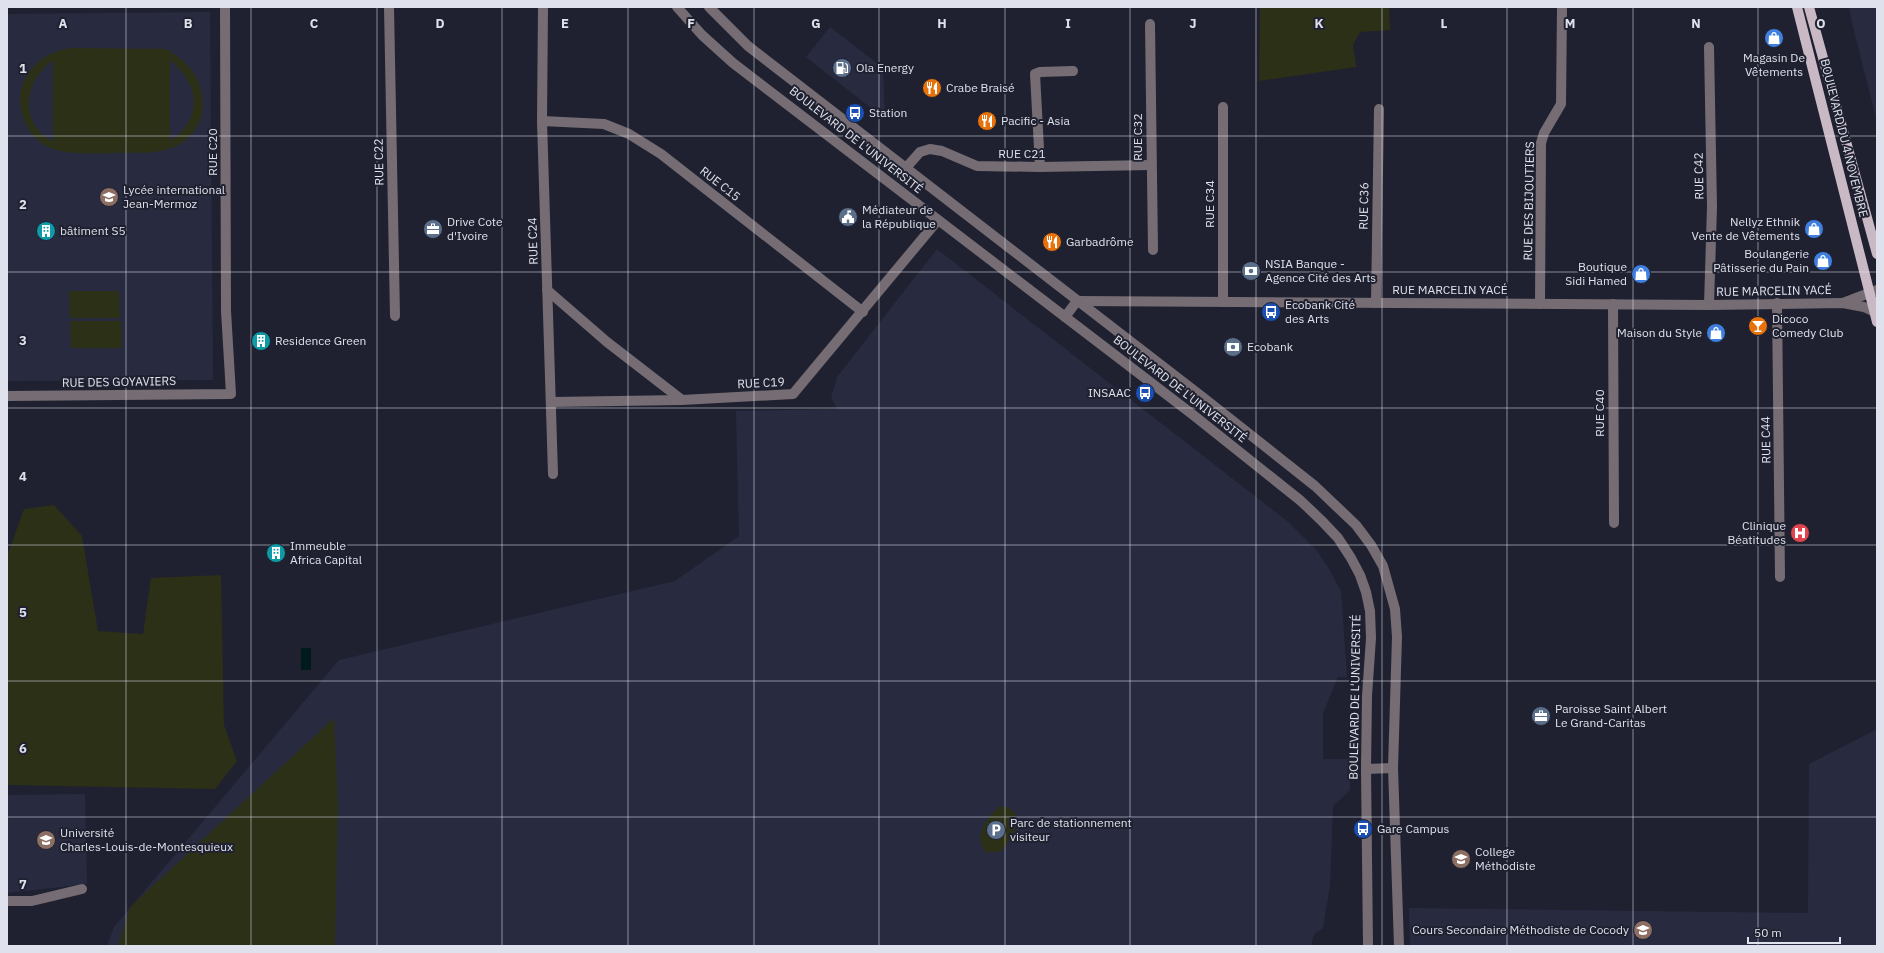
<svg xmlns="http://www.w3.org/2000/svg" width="1884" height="953" font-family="'IBM Plex Sans',sans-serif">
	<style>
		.built { fill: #282b40 }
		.green { fill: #2b3016; fill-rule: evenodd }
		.water { fill: #00191a }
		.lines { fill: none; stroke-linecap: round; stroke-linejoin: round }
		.minor { stroke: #756d73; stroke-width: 10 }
		.major { stroke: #c9b9c5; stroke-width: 10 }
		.grid { fill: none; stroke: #dfe1ec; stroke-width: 1; stroke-opacity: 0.55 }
		.labels { text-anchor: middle; stroke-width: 4; stroke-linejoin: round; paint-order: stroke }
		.poi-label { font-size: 12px; fill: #dfe1ec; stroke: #1f2130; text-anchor: start }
		.street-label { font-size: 12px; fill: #dfe1ec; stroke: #1f2130 }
		.grid-label { font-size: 13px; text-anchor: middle; font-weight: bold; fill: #dfe1ec; stroke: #1f2130; stroke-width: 4; stroke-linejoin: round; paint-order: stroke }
	</style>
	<rect width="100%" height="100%" fill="#1f2130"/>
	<!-- built -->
	<g class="built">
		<path d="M 1849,7 L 1877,7 L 1877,122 L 1853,27 Z"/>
		<path d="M 210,12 L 213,380 L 7,381 L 7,14 Z"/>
		<path d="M 830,27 L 883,68 L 885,119 L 806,57 Z"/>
		<path d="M 937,249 L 1287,521 L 1317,551 L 1329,569 L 1341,591 L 1347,677 L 1338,677 L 1323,713 L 1323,759 L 1350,759 L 1350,790 L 1333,806 L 1330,885 L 1323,928 L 1314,934 L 1311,946 L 107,946 L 114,927 L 339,660 L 675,581 L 739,536 L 736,411 L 837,409 L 831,398 L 837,377 Z"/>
		<path d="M 1877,729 L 1877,946 L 1410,946 L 1409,908 L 1808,913 L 1809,764 Z"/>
		<path d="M 85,794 L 87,884 L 7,893 L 7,795 Z"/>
	</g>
	<!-- green -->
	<g class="green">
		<path d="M 1260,7 L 1389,7 L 1390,30 L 1360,32 L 1353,45 L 1356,67 L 1259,81 Z"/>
		<path d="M 70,48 L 166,49 C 189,62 203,79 203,106 C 203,116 199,124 194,131 C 175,157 144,152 116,153 C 80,153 37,160 23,117 C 19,105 18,93 24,81 C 34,61 49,52 70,48 ZM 170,60 C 200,84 203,119 170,141 ZM 52,61 L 53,61 L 53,142 C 19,123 23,82 52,61 Z"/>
		<path d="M 69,291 L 119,291 L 120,318 L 70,318 Z"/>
		<path d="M 70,321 L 121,321 L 122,348 L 71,348 Z"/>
		<path d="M 54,505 L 82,536 L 98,631 L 143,634 L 151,578 L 221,575 L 224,725 L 237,761 L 215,789 L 7,785 L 7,556 L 24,509 Z"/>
		<path d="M 334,718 L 338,805 L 335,946 L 118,946 L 130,907 Z"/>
		<path d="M 1001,806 C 1030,810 1013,839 1000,852 L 986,852 C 972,838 987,815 1001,806 Z"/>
	</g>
	<!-- water -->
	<rect class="water" x="301" y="648" width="10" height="22"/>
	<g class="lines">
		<!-- minor -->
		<g class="minor">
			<path d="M 389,7 L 395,316"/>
			<path d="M 543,7 L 542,121 L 553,474"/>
			<path d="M 677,7 L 702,35 L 733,63 L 1192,414 L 1301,501 L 1321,520 L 1338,538 L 1351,558 L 1360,575 L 1366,592 L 1370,611 L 1371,638 L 1367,696 L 1366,769 L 1368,946"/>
			<path d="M 709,7 L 748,46 L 1205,399 L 1315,486 L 1356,525 L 1371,545 L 1383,566 L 1395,609 L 1397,637 L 1393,768 L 1399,946"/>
			<path d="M 1150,24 L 1153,250"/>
			<path d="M 542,121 L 604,124 L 629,134 L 661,154 L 863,312"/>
			<path d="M 1040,167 L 1035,74 L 1040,72 L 1073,71"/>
			<path d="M 905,169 L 920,152 L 930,149 L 942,151 L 977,166 L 1040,167 L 1151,165"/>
			<path d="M 547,290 L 607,342 L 682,400"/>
			<path d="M 1077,301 L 1709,305 L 1843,303 L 1864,307 L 1877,313"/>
			<path d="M 1223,302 L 1223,107"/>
			<path d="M 1376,303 L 1379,109"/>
			<path d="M 1777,303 L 1780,577"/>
			<path d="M 1843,303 L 1877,290"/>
			<path d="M 1540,304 L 1541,143 L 1544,133 L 1561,104 L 1562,7"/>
			<path d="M 1613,304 L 1614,523"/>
			<path d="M 1709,305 L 1712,207 L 1709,47"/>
			<path d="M 1065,317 L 1077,301"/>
			<path d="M 7,396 L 231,394 L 226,311 L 225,7"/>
			<path d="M 551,402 L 682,400 L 793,394 L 938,220"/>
			<path d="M 1366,769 L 1393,768"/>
			<path d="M 7,901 L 32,901 L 82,889"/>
		</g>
		<!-- major -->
		<g class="major">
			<path d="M 1797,7 L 1877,322"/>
			<path d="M 1809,7 L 1877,254"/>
		</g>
	</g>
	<!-- grid -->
	<path class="grid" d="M 126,7 L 126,946M 251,7 L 251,946M 377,7 L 377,946M 502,7 L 502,946M 628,7 L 628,946M 754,7 L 754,946M 879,7 L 879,946M 1005,7 L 1005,946M 1130,7 L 1130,946M 1256,7 L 1256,946M 1382,7 L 1382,946M 1507,7 L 1507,946M 1633,7 L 1633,946M 1758,7 L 1758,946M 7,136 L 1877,136M 7,272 L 1877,272M 7,408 L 1877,408M 7,545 L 1877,545M 7,681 L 1877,681M 7,817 L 1877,817"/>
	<!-- icons -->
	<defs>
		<symbol id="shop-disc" viewBox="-11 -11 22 22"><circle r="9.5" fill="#3f7fe0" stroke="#1f2130"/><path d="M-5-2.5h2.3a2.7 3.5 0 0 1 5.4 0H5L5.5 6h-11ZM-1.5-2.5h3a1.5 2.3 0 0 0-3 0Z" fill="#fff"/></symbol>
		<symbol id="fuel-disc" viewBox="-11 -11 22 22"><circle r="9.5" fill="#5c6f8a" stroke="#1f2130"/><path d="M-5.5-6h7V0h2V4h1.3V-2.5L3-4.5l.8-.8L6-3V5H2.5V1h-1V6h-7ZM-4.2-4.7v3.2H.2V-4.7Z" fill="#fff"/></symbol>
		<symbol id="restaurant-disc" viewBox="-11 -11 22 22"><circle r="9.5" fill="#e8710a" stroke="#1f2130"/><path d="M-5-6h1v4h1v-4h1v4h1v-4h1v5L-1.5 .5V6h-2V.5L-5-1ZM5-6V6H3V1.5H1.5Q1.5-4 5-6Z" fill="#fff"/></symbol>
		<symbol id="bus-disc" viewBox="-11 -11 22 22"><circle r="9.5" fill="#1a4fb4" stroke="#1f2130"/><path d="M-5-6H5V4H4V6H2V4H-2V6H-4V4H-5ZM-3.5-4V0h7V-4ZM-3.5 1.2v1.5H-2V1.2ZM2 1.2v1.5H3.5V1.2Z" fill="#fff"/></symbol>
		<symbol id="school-disc" viewBox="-11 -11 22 22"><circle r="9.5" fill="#8d6e63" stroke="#1f2130"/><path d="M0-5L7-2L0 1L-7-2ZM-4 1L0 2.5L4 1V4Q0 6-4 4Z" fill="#fff"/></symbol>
		<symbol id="civic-disc" viewBox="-11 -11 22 22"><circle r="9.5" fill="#5c6f8a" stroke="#1f2130"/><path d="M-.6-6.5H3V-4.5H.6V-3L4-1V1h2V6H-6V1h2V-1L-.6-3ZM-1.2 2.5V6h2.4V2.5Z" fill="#fff"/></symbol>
		<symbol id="office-disc" viewBox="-11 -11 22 22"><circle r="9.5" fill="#5c6f8a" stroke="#1f2130"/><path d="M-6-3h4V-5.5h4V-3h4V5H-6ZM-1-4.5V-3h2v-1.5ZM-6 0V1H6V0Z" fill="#fff"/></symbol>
		<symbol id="building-disc" viewBox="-11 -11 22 22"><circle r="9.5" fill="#0f9aa8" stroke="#1f2130"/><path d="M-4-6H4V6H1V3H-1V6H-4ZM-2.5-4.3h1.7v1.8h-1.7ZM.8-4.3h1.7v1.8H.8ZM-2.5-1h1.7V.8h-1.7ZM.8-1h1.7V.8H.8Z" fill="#fff"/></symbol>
		<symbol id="bank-disc" viewBox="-11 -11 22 22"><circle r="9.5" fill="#5c6f8a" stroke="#1f2130"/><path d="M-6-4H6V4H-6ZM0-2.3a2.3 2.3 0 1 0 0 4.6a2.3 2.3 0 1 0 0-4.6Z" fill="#fff"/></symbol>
		<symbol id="bar-disc" viewBox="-11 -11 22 22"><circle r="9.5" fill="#e8710a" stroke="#1f2130"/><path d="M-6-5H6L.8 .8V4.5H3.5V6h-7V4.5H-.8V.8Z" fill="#fff"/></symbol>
		<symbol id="hospital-disc" viewBox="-11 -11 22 22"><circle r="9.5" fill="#e0444e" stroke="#1f2130"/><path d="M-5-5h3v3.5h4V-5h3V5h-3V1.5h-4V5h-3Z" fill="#fff"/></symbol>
		<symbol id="parking-disc" viewBox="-11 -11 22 22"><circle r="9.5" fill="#5c6f8a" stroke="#1f2130"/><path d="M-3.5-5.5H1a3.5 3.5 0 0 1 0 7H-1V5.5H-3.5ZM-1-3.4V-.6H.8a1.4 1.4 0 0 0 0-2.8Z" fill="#fff"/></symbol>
		<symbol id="university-disc" viewBox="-11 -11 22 22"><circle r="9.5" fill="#8d6e63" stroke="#1f2130"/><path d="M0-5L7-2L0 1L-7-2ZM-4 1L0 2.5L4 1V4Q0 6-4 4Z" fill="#fff"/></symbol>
	</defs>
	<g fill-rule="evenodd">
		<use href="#shop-disc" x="1763" y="27" width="22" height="22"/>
		<use href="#fuel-disc" x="831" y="57" width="22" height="22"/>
		<use href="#restaurant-disc" x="921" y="77" width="22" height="22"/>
		<use href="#bus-disc" x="844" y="102" width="22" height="22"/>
		<use href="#restaurant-disc" x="976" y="110" width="22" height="22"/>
		<use href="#school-disc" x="98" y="186" width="22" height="22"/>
		<use href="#civic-disc" x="837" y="206" width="22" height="22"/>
		<use href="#office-disc" x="422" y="218" width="22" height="22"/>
		<use href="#shop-disc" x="1803" y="218" width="22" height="22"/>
		<use href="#building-disc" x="35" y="220" width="22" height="22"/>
		<use href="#restaurant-disc" x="1041" y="231" width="22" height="22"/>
		<use href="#shop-disc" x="1812" y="250" width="22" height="22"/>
		<use href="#bank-disc" x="1240" y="260" width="22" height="22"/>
		<use href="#shop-disc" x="1630" y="263" width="22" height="22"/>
		<use href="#bus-disc" x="1260" y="301" width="22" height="22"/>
		<use href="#bar-disc" x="1747" y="315" width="22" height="22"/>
		<use href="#shop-disc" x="1705" y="322" width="22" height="22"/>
		<use href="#building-disc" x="250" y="330" width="22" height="22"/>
		<use href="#bank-disc" x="1222" y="336" width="22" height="22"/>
		<use href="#bus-disc" x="1134" y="382" width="22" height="22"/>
		<use href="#hospital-disc" x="1789" y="522" width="22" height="22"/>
		<use href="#building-disc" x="265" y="542" width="22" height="22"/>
		<use href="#office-disc" x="1530" y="705" width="22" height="22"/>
		<use href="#bus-disc" x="1352" y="818" width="22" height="22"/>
		<use href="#parking-disc" x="985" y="819" width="22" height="22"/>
		<use href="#university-disc" x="35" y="829" width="22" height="22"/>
		<use href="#school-disc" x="1450" y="848" width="22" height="22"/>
		<use href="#school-disc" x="1632" y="919" width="22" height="22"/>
	</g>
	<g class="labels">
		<!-- poi labels -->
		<g class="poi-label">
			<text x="1774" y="62" text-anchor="middle">Magasin De<tspan x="1774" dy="14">Vêtements</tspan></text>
			<text x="856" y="72">Ola Energy</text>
			<text x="946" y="92">Crabe Braisé</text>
			<text x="869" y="117">Station</text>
			<text x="1001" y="125">Pacific - Asia</text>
			<text x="123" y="194">Lycée international<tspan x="123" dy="14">Jean-Mermoz</tspan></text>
			<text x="862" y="214">Médiateur de<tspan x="862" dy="14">la République</tspan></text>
			<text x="447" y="226">Drive Cote<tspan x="447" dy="14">d'Ivoire</tspan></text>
			<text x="1800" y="226" text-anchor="end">Nellyz Ethnik<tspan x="1800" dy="14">Vente de Vêtements</tspan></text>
			<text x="60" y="235">bâtiment S5</text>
			<text x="1066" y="246">Garbadrôme</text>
			<text x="1809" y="258" text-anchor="end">Boulangerie<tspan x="1809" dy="14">Pâtisserie du Pain</tspan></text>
			<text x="1265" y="268">NSIA Banque -<tspan x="1265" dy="14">Agence Cité des Arts</tspan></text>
			<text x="1627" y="271" text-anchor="end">Boutique<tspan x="1627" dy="14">Sidi Hamed</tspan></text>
			<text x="1285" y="309">Ecobank Cité<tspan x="1285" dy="14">des Arts</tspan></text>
			<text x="1772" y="323">Dicoco<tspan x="1772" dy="14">Comedy Club</tspan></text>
			<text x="1702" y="337" text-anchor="end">Maison du Style</text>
			<text x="275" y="345">Residence Green</text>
			<text x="1247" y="351">Ecobank</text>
			<text x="1131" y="397" text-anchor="end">INSAAC</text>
			<text x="1786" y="530" text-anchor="end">Clinique<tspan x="1786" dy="14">Béatitudes</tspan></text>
			<text x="290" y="550">Immeuble<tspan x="290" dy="14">Africa Capital</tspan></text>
			<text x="1555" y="713">Paroisse Saint Albert<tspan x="1555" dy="14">Le Grand-Caritas</tspan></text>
			<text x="1010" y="827">Parc de stationnement<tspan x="1010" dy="14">visiteur</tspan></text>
			<text x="1377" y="833">Gare Campus</text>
			<text x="60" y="837">Université<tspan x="60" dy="14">Charles-Louis-de-Montesquieux</tspan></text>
			<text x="1475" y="856">College<tspan x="1475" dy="14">Méthodiste</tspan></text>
			<text x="1629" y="934" text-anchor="end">Cours Secondaire Méthodiste de Cocody</text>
		</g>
		<!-- street labels -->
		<g class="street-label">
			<text transform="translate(1138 137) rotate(-90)" y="4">RUE C32</text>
			<text transform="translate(1844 138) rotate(76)" y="4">BOULEVARD DU 4 NOVEMBRE</text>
			<text transform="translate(856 140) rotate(38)" y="4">BOULEVARD DE L'UNIVERSITÉ</text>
			<text transform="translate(213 152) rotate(-90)" y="4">RUE C20</text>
			<text x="1022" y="158">RUE C21</text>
			<text transform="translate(379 162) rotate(-91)" y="4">RUE C22</text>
			<text transform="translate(1699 176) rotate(-91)" y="4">RUE C42</text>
			<text transform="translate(720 184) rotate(38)" y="4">RUE C15</text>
			<text transform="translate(1529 201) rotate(-89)" y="4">RUE DES BIJOUTIERS</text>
			<text transform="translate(1210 204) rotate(-90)" y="4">RUE C34</text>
			<text transform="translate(1364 206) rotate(-89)" y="4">RUE C36</text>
			<text transform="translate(533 241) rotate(-92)" y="4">RUE C24</text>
			<text x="1450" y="294">RUE MARCELIN YACÉ</text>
			<text transform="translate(1774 291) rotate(-1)" y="4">RUE MARCELIN YACÉ</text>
			<text transform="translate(119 382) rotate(-1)" y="4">RUE DES GOYAVIERS</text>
			<text transform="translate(761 383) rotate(-3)" y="4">RUE C19</text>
			<text transform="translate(1180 389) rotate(38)" y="4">BOULEVARD DE L'UNIVERSITÉ</text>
			<text transform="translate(1600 413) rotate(-90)" y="4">RUE C40</text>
			<text transform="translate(1766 440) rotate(-91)" y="4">RUE C44</text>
			<text transform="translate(1355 697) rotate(-89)" y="4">BOULEVARD DE L'UNIVERSITÉ</text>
		</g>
	</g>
	<g class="grid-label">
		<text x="63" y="28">A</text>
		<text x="188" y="28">B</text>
		<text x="314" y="28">C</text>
		<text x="440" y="28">D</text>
		<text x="565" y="28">E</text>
		<text x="691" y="28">F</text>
		<text x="816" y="28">G</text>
		<text x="942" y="28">H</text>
		<text x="1068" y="28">I</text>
		<text x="1193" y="28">J</text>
		<text x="1319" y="28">K</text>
		<text x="1444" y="28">L</text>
		<text x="1570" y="28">M</text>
		<text x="1696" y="28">N</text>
		<text x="1821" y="28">O</text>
		<text x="23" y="73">1</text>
		<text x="23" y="209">2</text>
		<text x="23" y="345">3</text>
		<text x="23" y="481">4</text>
		<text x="23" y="617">5</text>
		<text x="23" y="753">6</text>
		<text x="23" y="889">7</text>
	</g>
	<!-- border -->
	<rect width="1884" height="953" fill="none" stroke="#dfe1ec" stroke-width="16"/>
	<!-- scale -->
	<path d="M1748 937v6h92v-6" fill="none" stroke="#dfe1ec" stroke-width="2"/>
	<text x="1754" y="937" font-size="12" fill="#dfe1ec" stroke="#1f2130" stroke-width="3" paint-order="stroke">50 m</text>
</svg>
